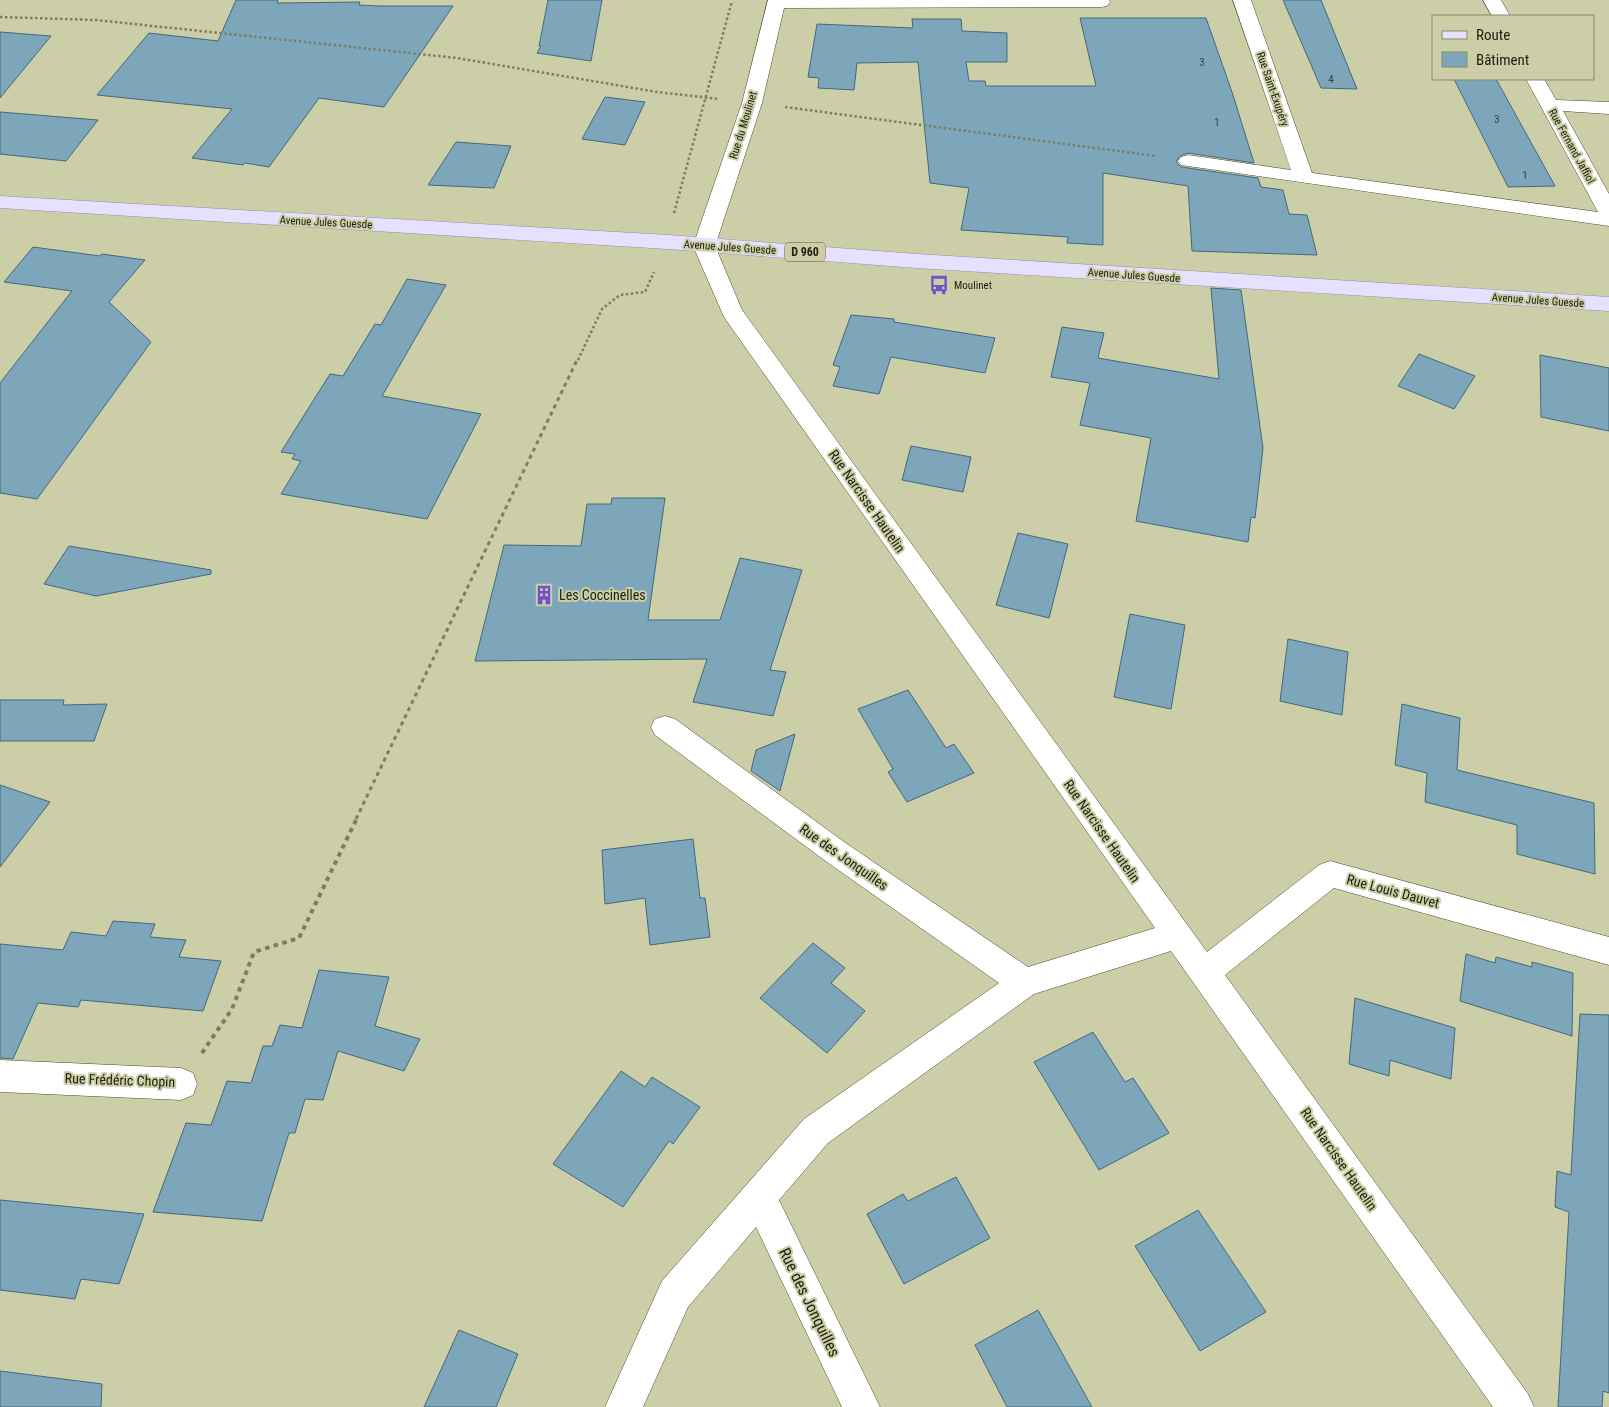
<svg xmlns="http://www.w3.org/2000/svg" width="1609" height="1407" font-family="'Roboto Condensed',sans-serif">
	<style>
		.building { fill: #7da6bb; stroke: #42697c }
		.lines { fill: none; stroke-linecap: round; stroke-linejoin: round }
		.street-casing { stroke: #4a4c29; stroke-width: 1 }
		.primary-casing { stroke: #9591ac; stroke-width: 1 }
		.path-far2 { stroke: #7c7e62; stroke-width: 2.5; stroke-dasharray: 2.5 2.5; stroke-linecap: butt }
		.path-far1 { stroke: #7c7e62; stroke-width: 3; stroke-dasharray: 4 4; stroke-linecap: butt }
		.path { stroke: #7c7e62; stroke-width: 4; stroke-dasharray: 4.5 4.5; stroke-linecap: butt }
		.street { fill: #fff; fill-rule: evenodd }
		.primary { fill: #e5e1ff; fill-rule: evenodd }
		.labels { text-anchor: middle; stroke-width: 4; stroke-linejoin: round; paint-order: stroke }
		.number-label { font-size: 11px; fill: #38433c }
		.far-street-label { font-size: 11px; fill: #212212; stroke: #cbcea6 }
		.far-poi-label { font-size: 11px; fill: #212212; stroke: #cbcea6; text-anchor: start }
		.shield { fill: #cbcea6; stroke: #54563e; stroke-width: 1 }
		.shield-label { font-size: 12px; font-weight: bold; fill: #212212 }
		.street-label { font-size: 14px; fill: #212212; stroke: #cbcea6 }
		.poi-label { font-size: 14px; fill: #212212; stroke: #cbcea6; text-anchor: start }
		.near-street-label { font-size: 16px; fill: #212212; stroke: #cbcea6 }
	</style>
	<rect width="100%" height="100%" fill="#cbcea6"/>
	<!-- building -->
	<g class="building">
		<path d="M 236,0 L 278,0 L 277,3 L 360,2 L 359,5 L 380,6 L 453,6 L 384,107 L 319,98 L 269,167 L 245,163 L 243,165 L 192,158 L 232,109 L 97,95 L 149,33 L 218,41 Z"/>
		<path d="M 548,0 L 602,0 L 591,61 L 537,53 L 541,46 L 539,46 Z"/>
		<path d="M 1283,0 L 1321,0 L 1357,89 L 1321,88 Z"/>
		<path d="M 1080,18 L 1206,18 L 1233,95 L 1254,163 L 1188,153 L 1180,156 L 1176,162 L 1181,167 L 1258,178 L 1261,187 L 1283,190 L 1289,214 L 1307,215 L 1317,255 L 1192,251 L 1188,186 L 1103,173 L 1103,245 L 1067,243 L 1068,237 L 961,230 L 969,188 L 930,183 L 918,62 L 857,63 L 854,90 L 818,88 L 819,78 L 808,77 L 817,24 L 913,28 L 912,19 L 961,19 L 962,31 L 1007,33 L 1007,62 L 966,62 L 969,81 L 985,81 L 986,86 L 1096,86 Z"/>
		<path d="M 0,32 L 51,36 L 0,98 Z"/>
		<path d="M 1454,79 L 1496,79 L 1555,186 L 1508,187 Z"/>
		<path d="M 605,97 L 645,102 L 625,145 L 582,139 Z"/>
		<path d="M 0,112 L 98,120 L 66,161 L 0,154 Z"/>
		<path d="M 456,142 L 511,146 L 494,188 L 428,185 Z"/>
		<path d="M 33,247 L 100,256 L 102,254 L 145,260 L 109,302 L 151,342 L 37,499 L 0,493 L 0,383 L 72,291 L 4,282 Z"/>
		<path d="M 407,279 L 446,285 L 382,396 L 481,414 L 427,519 L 281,494 L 301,461 L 292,459 L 295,454 L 281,452 L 330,374 L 343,376 L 375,324 L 381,325 Z"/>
		<path d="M 1211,288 L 1241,290 L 1263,448 L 1255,518 L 1251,517 L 1248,542 L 1136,521 L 1151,438 L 1080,425 L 1090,383 L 1051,377 L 1062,327 L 1104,333 L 1098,358 L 1219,379 Z"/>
		<path d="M 851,315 L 894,319 L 894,322 L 995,338 L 985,373 L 891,357 L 879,394 L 833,386 L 840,367 L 833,365 Z"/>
		<path d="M 1419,354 L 1475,376 L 1454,409 L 1398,386 Z"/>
		<path d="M 1540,355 L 1609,368 L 1609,431 L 1541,417 Z"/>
		<path d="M 911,446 L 971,457 L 963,492 L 902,480 Z"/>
		<path d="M 612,498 L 665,498 L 648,620 L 720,620 L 740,558 L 802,570 L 770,670 L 786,672 L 773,716 L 693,702 L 707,659 L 475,661 L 504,545 L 581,546 L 587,504 L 611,504 Z"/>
		<path d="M 1018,533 L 1068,544 L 1049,618 L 996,605 Z"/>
		<path d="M 69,546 L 211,570 L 211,574 L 96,596 L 44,584 Z"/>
		<path d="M 1130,614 L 1185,625 L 1171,709 L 1114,697 Z"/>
		<path d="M 1288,639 L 1348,652 L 1342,715 L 1280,701 Z"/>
		<path d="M 908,690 L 946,748 L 954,744 L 974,773 L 907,802 L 888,772 L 893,769 L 858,709 Z"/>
		<path d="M 0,700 L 64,700 L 63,705 L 107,704 L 94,741 L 0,741 Z"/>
		<path d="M 1402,704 L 1460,718 L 1457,770 L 1594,803 L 1595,874 L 1517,854 L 1517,825 L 1425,802 L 1427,773 L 1395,765 Z"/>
		<path d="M 795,734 L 786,768 L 780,791 L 751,771 L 756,750 Z"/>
		<path d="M 0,785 L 50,802 L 0,867 Z"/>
		<path d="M 693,839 L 700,898 L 705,898 L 710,937 L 650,945 L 645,898 L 605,904 L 602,850 Z"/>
		<path d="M 113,921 L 155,924 L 150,937 L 186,940 L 179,957 L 221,961 L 203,1011 L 81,1000 L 78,1007 L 38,1003 L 13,1059 L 0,1058 L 0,944 L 63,950 L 71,932 L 106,936 Z"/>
		<path d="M 813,943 L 845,968 L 831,983 L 865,1011 L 827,1053 L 760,998 Z"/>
		<path d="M 1466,954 L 1495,963 L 1496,957 L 1532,967 L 1532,962 L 1573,973 L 1572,1036 L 1460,1001 Z"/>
		<path d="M 319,970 L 389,977 L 375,1026 L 420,1039 L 404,1071 L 338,1051 L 323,1100 L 305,1099 L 295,1133 L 289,1133 L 262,1221 L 153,1212 L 186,1123 L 211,1125 L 227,1081 L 251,1083 L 263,1046 L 272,1046 L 280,1025 L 302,1028 Z"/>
		<path d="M 1355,998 L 1455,1028 L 1451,1079 L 1390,1060 L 1389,1076 L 1349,1064 Z"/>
		<path d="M 1580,1014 L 1609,1015 L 1609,1393 L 1603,1391 L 1602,1407 L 1558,1407 L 1569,1212 L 1555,1207 L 1557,1171 L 1571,1175 Z"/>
		<path d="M 1093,1032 L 1125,1082 L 1133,1078 L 1169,1133 L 1099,1170 L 1034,1062 Z"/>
		<path d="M 621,1071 L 645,1087 L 652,1077 L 700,1107 L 673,1144 L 669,1141 L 623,1207 L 553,1164 Z"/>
		<path d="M 956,1177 L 990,1238 L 904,1284 L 867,1214 L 903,1194 L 908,1201 Z"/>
		<path d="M 0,1200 L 144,1214 L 119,1284 L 81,1279 L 75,1299 L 0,1290 Z"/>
		<path d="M 1198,1210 L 1266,1312 L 1200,1351 L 1135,1246 Z"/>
		<path d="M 1038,1310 L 1092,1407 L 1007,1407 L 975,1345 Z"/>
		<path d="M 459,1330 L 518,1354 L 496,1407 L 424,1407 Z"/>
		<path d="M 0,1371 L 102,1384 L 101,1407 L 0,1407 Z"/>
	</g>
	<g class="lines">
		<defs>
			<g id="street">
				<path d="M 768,0 L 1109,0 L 1110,2 L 1107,6 L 1101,7 L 784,8 L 762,103 L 715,246 L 742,310 L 1207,952 L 1319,865 L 1330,861 L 1609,937 L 1609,965 L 1334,888 L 1225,975 L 1528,1394 L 1534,1407 L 1493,1407 L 1171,951 L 1034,994 L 828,1143 L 779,1200 L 880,1407 L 842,1407 L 756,1227 L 688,1307 L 643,1407 L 605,1407 L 662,1281 L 804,1119 L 999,983 L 827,862 L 655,735 L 651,727 L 655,719 L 665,716 L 675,719 L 847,844 L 1028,967 L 1155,928 L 724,317 L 693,246 L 742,103 Z"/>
				<path d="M 1233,0 L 1251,0 L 1312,173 L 1598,212 L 1526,79 L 1544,79 L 1556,100 L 1609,102 L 1609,114 L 1563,111 L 1609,194 L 1609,226 L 1181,165 L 1178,161 L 1181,157 L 1188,155 L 1291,170 Z"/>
				<path d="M 1483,0 L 1501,0 L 1510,16 L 1492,16 Z"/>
				<path d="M 0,1060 L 181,1068 L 193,1073 L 197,1084 L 193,1095 L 181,1100 L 0,1092 Z"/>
			</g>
			<path id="primary" d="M 0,196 L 668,235 L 917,254 L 1609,297 L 1609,311 L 917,268 L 668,249 L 0,208 Z"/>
		</defs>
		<!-- street casing -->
		<use href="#street" class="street-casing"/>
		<!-- primary casing -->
		<use href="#primary" class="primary-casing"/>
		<!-- path-far2 -->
		<g class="path-far2">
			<path d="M 0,17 L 96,20 L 457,58 L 657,92 L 719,99"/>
			<path d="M 785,107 L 1156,156"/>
			<path d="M 674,213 L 732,1"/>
			<path d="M 578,360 L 602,309 L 620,295 L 645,292 L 654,272"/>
		</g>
		<!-- path-far1 -->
		<path class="path-far1" d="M 356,819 L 578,358"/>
		<!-- path -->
		<path class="path" d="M 202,1053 L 232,1009 L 254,952 L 299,938 L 357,818"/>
		<!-- street -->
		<use href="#street" class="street"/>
		<!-- primary -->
		<use href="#primary" class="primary"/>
	</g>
	<!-- icons -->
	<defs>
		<symbol id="bus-bare" viewBox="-9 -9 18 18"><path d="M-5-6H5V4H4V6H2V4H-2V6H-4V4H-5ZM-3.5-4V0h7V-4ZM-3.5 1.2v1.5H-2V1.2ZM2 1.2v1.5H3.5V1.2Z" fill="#7252cb" stroke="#cbcea6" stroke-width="2.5" paint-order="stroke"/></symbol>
		<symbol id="building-bare" viewBox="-9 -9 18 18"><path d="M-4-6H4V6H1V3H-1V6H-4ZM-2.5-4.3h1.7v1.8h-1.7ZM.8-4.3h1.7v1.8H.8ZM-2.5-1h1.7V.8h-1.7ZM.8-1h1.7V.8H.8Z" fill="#7252cb" stroke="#cbcea6" stroke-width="2.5" paint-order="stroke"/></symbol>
	</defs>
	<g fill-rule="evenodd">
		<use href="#bus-bare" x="925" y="271" width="28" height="28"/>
		<use href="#building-bare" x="530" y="581" width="28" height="28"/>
	</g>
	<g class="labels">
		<!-- number labels -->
		<g class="number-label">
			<text x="1202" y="66">3</text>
			<text x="1331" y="83">4</text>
			<text x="1497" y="123">3</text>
			<text x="1217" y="126">1</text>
			<text x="1525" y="179">1</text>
		</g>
		<!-- far-street labels -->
		<g class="far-street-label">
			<text transform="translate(1273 89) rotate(71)" y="4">Rue Saint-Exupéry</text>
			<text transform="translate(743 125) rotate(-73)" y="4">Rue du Moulinet</text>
			<text transform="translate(1572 146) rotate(61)" y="4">Rue Fernand Jaffiol</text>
			<text transform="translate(326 222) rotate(3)" y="4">Avenue Jules Guesde</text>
			<text transform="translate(730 247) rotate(4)" y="4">Avenue Jules Guesde</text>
			<text transform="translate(1134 275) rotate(4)" y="4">Avenue Jules Guesde</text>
			<text transform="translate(1538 300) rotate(4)" y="4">Avenue Jules Guesde</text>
		</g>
		<!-- far-poi labels -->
		<g class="far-poi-label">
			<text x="954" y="289">Moulinet</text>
		</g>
		<!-- shield labels -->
		<rect class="shield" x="785" y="242.5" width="40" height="19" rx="4"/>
		<g class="shield-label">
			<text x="805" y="256">D 960</text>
		</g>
		<!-- street labels -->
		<g class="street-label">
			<text transform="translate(867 501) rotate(55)" y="5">Rue Narcisse Hautelin</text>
			<text transform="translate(1102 831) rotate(55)" y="5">Rue Narcisse Hautelin</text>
			<text transform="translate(844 857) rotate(35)" y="5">Rue des Jonquilles</text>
			<text transform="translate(1393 891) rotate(15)" y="5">Rue Louis Dauvet</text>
			<text transform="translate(120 1080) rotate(2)" y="5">Rue Frédéric Chopin</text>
			<text transform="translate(1339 1159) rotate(55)" y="5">Rue Narcisse Hautelin</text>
		</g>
		<!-- poi labels -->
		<g class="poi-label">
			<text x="559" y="600">Les Coccinelles</text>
		</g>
		<!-- near-street labels -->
		<g class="near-street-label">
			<text transform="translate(810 1302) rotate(64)" y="6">Rue des Jonquilles</text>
		</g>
	</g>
	<!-- legend -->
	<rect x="1432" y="15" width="162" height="65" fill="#cbcea6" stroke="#87896b"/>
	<rect x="1442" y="31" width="25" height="8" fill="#e5e1ff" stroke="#87896b"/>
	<text x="1476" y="40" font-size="15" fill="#212212">Route</text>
	<rect x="1442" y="52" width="25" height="15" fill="#7da6bb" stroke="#87896b"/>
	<text x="1476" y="65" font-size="15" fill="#212212">Bâtiment</text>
</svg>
